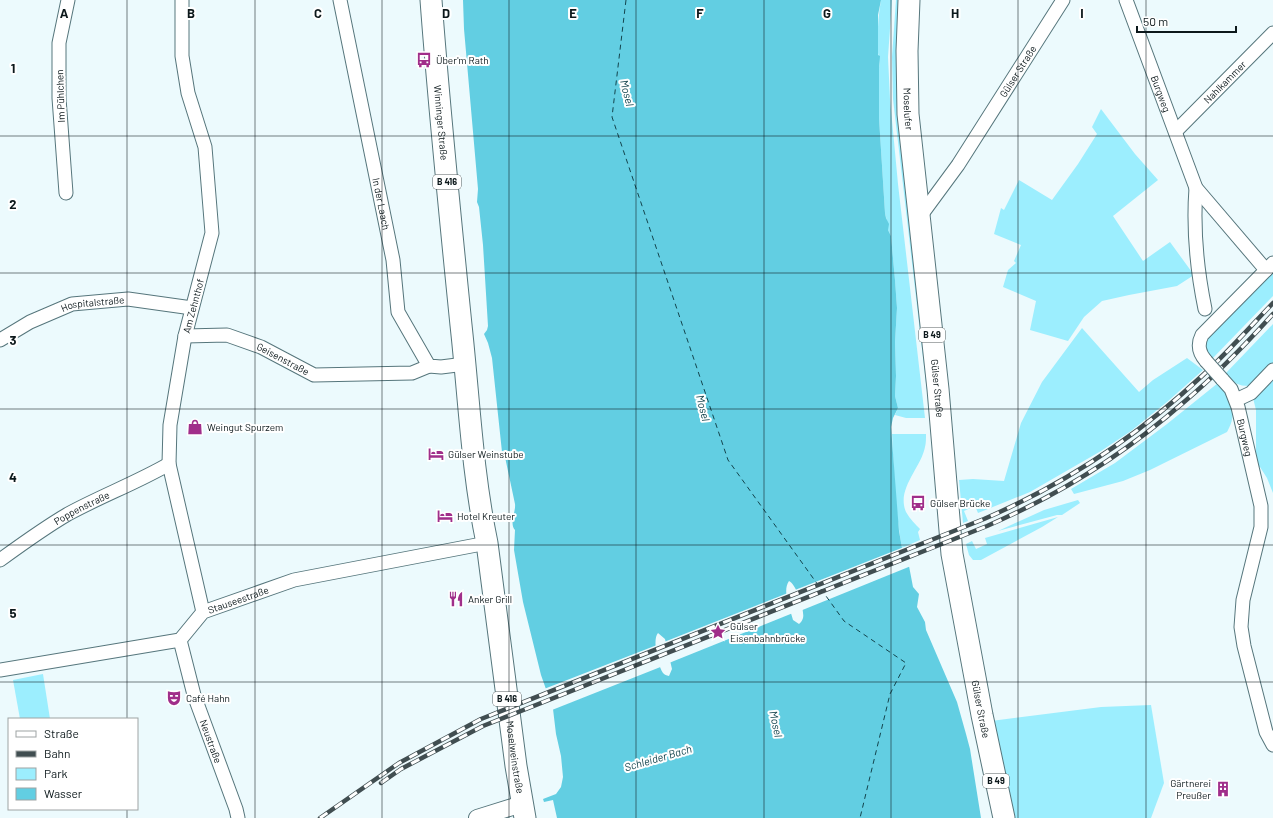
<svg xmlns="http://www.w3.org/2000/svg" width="1273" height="818" font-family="Barlow,sans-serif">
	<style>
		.green { fill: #9ceefe }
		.water { fill: #62cee2; fill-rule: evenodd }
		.pier { fill: #ecfafd }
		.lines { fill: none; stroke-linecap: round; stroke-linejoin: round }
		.ferry { stroke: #13444d; stroke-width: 1; stroke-dasharray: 5 4; stroke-linecap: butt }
		.minor-casing { stroke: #56767c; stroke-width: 15 }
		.tertiary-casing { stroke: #56767c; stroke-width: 18 }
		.primary-casing { stroke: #56767c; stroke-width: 23 }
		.minor { stroke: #fff; stroke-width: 13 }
		.tertiary { stroke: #fff; stroke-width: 16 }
		.primary { stroke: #fff; stroke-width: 21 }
		.rail-casing { stroke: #414e51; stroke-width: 4.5 }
		.rail { stroke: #fff; stroke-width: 3; stroke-dasharray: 9; stroke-linecap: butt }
		.minor-bridge-casing { stroke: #56767c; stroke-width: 15; stroke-linecap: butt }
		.minor-bridge { stroke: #fff; stroke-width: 13 }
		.grid { fill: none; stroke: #0c181b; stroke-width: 1; stroke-opacity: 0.55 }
		.labels { text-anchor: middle; stroke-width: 4; stroke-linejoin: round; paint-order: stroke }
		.shield { fill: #fff; stroke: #555d5f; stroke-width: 1 }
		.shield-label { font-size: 9px; font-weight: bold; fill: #0c181b }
		.poi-label { font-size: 10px; fill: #0c181b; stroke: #fff; text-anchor: start }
		.street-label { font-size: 10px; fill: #0c181b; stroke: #fff }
		.water-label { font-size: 11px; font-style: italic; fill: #13444d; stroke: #fff }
		.grid-label { font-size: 13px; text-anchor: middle; font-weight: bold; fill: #0c181b; stroke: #fff; stroke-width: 4; stroke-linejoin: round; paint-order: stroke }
	</style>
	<rect width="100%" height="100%" fill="#ecfafd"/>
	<!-- green -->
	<g class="green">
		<path d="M 881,0 L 892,0 L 888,57 L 890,99 L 898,184 L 925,418 L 906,418 L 895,415 L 898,408 L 895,396 L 896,376 L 895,342 L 897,308 L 895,280 L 891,236 L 888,230 L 888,225 L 885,213 L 879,118 L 879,68 C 880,62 879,59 878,53 C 877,36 878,17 881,0 Z"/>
		<path d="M 896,0 L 902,0 L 934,415 L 930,418 L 893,99 L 892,57 Z"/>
		<path d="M 1101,109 L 1135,154 L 1158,180 L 1113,216 L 1143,261 L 1170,242 L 1194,275 L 1177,286 L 1129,295 L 1102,301 L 1084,317 L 1068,341 L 1030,330 L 1036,301 L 1003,287 L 1008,270 L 1016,263 L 1014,261 L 1021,245 L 994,234 L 1001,208 L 1004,210 L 1019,180 L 1052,200 L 1078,164 L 1097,134 L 1092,127 Z"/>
		<path d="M 1273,270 L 1273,296 L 1212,359 L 1207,355 L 1204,340 Z"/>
		<path d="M 1273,324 L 1273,493 L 1267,478 L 1260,467 L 1256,467 L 1256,410 L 1250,386 C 1237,386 1235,383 1225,374 Z"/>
		<path d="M 1082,328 L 1139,392 L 1153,380 L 1187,358 L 1203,370 L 1167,402 L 1131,431 L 1101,451 L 1030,492 L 978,513 L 975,506 L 964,511 L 968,521 L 963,523 L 959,480 L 973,479 L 1004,481 L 1021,423 L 1042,382 Z"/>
		<path d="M 1218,383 C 1230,400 1239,412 1227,432 L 1150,470 L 1123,481 L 1074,494 L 1071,489 L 1115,463 L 1167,424 Z"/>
		<path d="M 892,434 L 926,434 C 926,439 926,443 925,447 C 921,468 896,489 906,512 C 910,519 915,524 920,529 L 918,532 L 920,540 L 902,548 C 895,510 894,472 892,434 Z"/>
		<path d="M 1078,500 L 1080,503 L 1062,515 L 1057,515 L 998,531 L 1044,510 Z"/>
		<path d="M 1058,517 L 1042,527 L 981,560 L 973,560 L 969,555 L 966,544 L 972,541 L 976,549 L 987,544 L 985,538 Z"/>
		<path d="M 43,674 L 50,719 L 20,719 L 13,680 Z"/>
		<path d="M 1151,705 L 1164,783 L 1151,818 L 1011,818 L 991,721 L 1101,707 Z"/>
	</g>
	<!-- water -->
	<path class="water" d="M 463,0 L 881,0 L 878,15 L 878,55 L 880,56 L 879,68 L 879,118 L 885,213 L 886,218 L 889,224 L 888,230 L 891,236 L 895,280 L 897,308 L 895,342 L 896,376 L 895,396 L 898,408 L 893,418 L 891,427 L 899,531 L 902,548 L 909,566 L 913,587 L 919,594 L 917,607 L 925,622 L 926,630 L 957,702 L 966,734 L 970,749 L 981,818 L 557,818 L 553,800 L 544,802 L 543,799 L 556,794 L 561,787 L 563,777 L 561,756 L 556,734 L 553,709 L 541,675 L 523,602 L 514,550 L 515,530 C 509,523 516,512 515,504 L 505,457 L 502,452 L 492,358 L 488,343 L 484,334 L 487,330 L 488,326 L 483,245 L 479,207 L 477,202 L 478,189 L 464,29 ZM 789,581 C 796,584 805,610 803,618 C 802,621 801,622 799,624 L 793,620 C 790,608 782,591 789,581 ZM 658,633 L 665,639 L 668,652 L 672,669 L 669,676 C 666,675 665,675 663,673 C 658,666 652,639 658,633 Z"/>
	<!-- pier -->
	<g class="pier">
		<path d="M 904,547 L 911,566 L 800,611 L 795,590 Z"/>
		<path d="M 788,593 L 793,613 L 669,663 L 664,642 Z"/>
		<path d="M 657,645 L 663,666 L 552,710 L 544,689 Z"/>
	</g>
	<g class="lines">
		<!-- ferry -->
		<path class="ferry" d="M 626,0 L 612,117 L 728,460 L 844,621 L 906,663 L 890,694 L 860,818"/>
		<defs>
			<g id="minor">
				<path d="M 182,0 L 182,56 L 188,93 L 205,147 L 212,233 L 185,336 L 170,425 L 169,464 L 203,612"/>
				<path id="s1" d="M 340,0 L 393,260 L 398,312 L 429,366 L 441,367 L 465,364"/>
				<path id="s2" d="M 1126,0 L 1196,188 L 1266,270"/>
				<path id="s3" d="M 1176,131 L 1273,33"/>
				<path d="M 1196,188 C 1193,228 1197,270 1205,309"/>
				<path d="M 66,193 L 59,98 L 59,43 L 68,0"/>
				<path id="s4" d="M 919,218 L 958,165 L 1063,0"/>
				<path id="s5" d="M 185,336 L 227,335 L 261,347 L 314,375 L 412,373 L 429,366"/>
				<path id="s6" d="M 0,340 L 30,322 L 72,304 L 128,299 L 192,308"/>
				<path d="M 1206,361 C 1199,353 1197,345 1202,335 L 1273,263"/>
				<path id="s7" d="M 1222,379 L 1231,389 L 1238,407 L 1261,506 L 1261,527 L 1243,600 L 1241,627 L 1244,646 L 1266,732 L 1273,745"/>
				<path d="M 1236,400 L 1251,393 L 1273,370"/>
				<path id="s8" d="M 0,560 C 22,544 44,528 68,514 C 101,496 136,483 169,464"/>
				<path id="s9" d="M 180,640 L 194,695 L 236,809 L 238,818"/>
				<path id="s10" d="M 0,670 L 180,640 L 203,612 L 294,580 L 487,543"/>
			</g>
			<path id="tertiary" d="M 477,818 L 522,804"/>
			<g id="primary">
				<path id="s11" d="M 431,0 C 439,108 450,216 461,325 C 469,398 472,471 487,543 L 516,766 L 525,818"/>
				<path id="s12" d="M 909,0 L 907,51 L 908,114 L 938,389 L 952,554 L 982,715 L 1004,818"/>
			</g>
		</defs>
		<!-- minor casing -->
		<use href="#minor" class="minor-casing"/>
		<!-- tertiary casing -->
		<use href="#tertiary" class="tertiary-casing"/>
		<!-- primary casing -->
		<use href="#primary" class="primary-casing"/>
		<!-- minor -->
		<use href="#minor" class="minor"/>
		<!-- tertiary -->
		<use href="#tertiary" class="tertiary"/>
		<!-- primary -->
		<use href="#primary" class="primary"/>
		<defs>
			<g id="rail">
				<path d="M 381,783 L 401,769 L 483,726 L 987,526 C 1059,495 1126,453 1184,402 C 1216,375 1245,345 1273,314"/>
				<path d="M 320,818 L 399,763 L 481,719 L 984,519 C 1065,484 1139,435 1203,375 C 1228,352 1250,327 1273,303"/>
			</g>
		</defs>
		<!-- rail casing -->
		<use href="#rail" class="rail-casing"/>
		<!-- rail -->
		<use href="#rail" class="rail"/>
		<defs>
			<path id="minor-bridge" d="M 1206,361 L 1222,379"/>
		</defs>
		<!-- minor-bridge casing -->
		<use href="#minor-bridge" class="minor-bridge-casing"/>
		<!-- minor-bridge -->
		<use href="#minor-bridge" class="minor-bridge"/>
	</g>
	<!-- grid -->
	<path class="grid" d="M 127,0 L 127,719M 255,0 L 255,818M 382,0 L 382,818M 509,0 L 509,818M 636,0 L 636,818M 764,0 L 764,818M 891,0 L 891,818M 1018,0 L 1018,818M 1146,0 L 1146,818M 0,136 L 1273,136M 0,273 L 1273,273M 0,409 L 1273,409M 0,545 L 1273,545M 0,682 L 1273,682M 127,809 L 127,818"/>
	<!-- icons -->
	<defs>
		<symbol id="bus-bare" viewBox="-9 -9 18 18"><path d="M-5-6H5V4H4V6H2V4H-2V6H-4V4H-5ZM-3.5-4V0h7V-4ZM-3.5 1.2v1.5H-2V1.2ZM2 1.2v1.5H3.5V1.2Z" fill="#a02e8a" stroke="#fff" stroke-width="2.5" paint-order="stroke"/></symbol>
		<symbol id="shop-bare" viewBox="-9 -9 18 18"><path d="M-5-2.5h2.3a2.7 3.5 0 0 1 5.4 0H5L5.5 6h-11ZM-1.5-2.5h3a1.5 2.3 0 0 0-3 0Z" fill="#a02e8a" stroke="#fff" stroke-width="2.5" paint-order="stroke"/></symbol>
		<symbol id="hotel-bare" viewBox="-9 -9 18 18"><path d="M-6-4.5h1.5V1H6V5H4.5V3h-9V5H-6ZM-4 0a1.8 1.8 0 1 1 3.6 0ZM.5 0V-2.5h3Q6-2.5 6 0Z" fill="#a02e8a" stroke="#fff" stroke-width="2.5" paint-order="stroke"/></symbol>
		<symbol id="restaurant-bare" viewBox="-9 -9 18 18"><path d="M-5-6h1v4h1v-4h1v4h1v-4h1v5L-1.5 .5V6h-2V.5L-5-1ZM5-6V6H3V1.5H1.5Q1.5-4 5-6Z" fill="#a02e8a" stroke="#fff" stroke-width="2.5" paint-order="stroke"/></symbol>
		<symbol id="sight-bare" viewBox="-9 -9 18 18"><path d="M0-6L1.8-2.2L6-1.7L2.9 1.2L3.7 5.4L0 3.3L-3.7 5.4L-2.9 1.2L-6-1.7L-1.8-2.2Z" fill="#a02e8a" stroke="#fff" stroke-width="2.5" paint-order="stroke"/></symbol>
		<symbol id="theatre-bare" viewBox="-9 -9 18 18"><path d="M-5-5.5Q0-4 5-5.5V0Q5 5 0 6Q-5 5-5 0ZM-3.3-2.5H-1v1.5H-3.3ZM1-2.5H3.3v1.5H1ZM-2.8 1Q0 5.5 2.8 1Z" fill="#a02e8a" stroke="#fff" stroke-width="2.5" paint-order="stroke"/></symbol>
		<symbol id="building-bare" viewBox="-9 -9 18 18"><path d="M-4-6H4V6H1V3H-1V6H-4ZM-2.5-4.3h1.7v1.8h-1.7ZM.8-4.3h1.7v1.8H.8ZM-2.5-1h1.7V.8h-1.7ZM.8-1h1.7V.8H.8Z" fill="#a02e8a" stroke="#fff" stroke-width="2.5" paint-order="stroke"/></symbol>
	</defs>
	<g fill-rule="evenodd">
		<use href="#bus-bare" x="413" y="49" width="22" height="22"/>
		<use href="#shop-bare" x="184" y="416" width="22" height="22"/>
		<use href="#hotel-bare" x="425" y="443" width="22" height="22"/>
		<use href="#bus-bare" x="907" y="492" width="22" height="22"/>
		<use href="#hotel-bare" x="434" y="505" width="22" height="22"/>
		<use href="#restaurant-bare" x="445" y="588" width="22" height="22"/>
		<use href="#sight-bare" x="707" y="621" width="22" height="22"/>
		<use href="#theatre-bare" x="163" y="687" width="22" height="22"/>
		<use href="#building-bare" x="1212" y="778" width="22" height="22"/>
	</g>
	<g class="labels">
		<!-- shield labels -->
		<g class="shield">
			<rect x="433" y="175" width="28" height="14" rx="3"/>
			<rect x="919" y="328" width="26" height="14" rx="3"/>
			<rect x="493" y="692" width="28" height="14" rx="3"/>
			<rect x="983" y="774" width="26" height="14" rx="3"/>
		</g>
		<g class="shield-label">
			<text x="447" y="185">B 416</text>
			<text x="932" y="338">B 49</text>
			<text x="507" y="702">B 416</text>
			<text x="996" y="784">B 49</text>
		</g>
		<!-- poi labels -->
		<g class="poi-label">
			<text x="436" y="64">Über'm Rath</text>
			<text x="207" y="431">Weingut Spurzem</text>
			<text x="448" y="458">Gülser Weinstube</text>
			<text x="930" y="507">Gülser Brücke</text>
			<text x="457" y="520">Hotel Kreuter</text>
			<text x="468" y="603">Anker Grill</text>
			<text x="730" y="630">Gülser<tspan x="730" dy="12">Eisenbahnbrücke</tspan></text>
			<text x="186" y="702">Café Hahn</text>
			<text x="1211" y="787" text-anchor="end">Gärtnerei<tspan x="1211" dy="12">Preußer</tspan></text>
		</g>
		<!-- street labels -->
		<g class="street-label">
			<text dy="4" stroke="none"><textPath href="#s4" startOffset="177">Gülser Straße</textPath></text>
			<text dy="4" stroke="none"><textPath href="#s3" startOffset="69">Nahlkammer</textPath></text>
			<text dy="4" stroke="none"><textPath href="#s2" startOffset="100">Burgweg</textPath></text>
			<text transform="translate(60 96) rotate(-92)" y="4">Im Pühlchen</text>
			<text dy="4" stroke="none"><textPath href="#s12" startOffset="109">Moselufer</textPath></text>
			<text dy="4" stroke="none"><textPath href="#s11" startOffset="123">Winninger Straße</textPath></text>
			<text dy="4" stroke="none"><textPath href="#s1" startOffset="208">In der Laach</textPath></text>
			<text dy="4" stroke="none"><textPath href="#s6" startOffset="101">Hospitalstraße</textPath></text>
			<text transform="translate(193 306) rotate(-75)" y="4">Am Zehnthof</text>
			<text dy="4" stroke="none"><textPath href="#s5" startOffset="103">Geisenstraße</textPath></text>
			<text dy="4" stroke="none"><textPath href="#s12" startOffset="390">Gülser Straße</textPath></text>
			<text dy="4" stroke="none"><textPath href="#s7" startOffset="64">Burgweg</textPath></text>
			<text dy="4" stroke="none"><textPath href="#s8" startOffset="97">Poppenstraße</textPath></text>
			<text dy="4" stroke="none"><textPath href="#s10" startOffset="256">Stauseestraße</textPath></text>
			<text dy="4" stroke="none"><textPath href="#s12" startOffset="714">Gülser Straße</textPath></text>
			<text dy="4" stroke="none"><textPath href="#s9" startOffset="106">Neustraße</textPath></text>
			<text dy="4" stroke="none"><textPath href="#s11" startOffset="762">Moselweinstraße</textPath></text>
		</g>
		<!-- water labels -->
		<g class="water-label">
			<text transform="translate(627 93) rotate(76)" y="4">Mosel</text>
			<text transform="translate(703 408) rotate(76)" y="4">Mosel</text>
			<text transform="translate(776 724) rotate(78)" y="4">Mosel</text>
			<text transform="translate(658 758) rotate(-16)" y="4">Schleider Bach</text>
		</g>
	</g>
	<g class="grid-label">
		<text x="64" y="18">A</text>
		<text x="191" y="18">B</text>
		<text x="318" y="18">C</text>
		<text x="446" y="18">D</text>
		<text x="573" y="18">E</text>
		<text x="700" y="18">F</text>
		<text x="827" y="18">G</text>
		<text x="955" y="18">H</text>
		<text x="1082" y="18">I</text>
		<text x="13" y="73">1</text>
		<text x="13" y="209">2</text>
		<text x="13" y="345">3</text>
		<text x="13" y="482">4</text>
		<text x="13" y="618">5</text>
	</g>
	<!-- legend -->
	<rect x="8" y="718" width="130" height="92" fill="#ffffff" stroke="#9ea3a4"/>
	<rect x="16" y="731" width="20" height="6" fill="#ffffff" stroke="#9ea3a4"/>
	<text x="44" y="738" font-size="12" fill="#0c181b">Straße</text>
	<rect x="16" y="751" width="20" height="6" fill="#414e51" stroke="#9ea3a4"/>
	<text x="44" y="758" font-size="12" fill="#0c181b">Bahn</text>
	<rect x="16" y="768" width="20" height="12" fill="#9ceefe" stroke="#9ea3a4"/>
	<text x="44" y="778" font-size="12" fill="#0c181b">Park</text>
	<rect x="16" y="788" width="20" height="12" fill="#62cee2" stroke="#9ea3a4"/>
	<text x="44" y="798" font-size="12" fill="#0c181b">Wasser</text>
	<!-- scale -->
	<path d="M1137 26v6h99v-6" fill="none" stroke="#0c181b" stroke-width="2"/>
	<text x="1143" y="26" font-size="12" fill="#0c181b" stroke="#ffffff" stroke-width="3" paint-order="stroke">50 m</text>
</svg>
